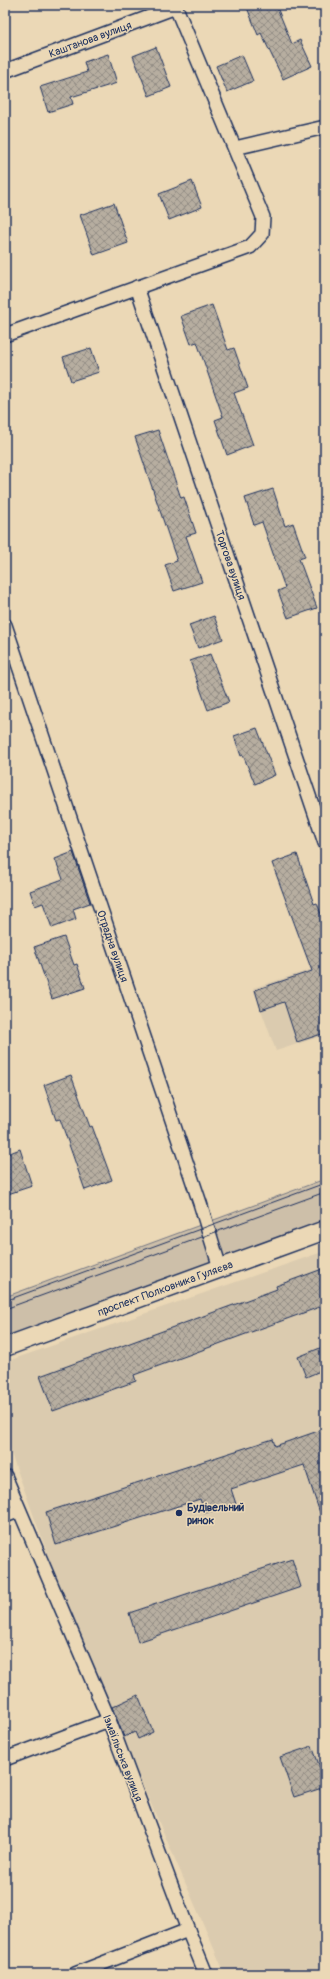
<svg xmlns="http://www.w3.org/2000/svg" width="330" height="1979" font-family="Pangolin,sans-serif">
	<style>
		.built { fill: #dbcbaf }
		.grass { fill: #cdbfa9; stroke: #747784 }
		.building { fill: url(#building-cross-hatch); stroke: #1b2f5e }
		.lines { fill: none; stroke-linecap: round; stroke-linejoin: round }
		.street-casing { stroke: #1b2f5e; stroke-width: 16 }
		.secondary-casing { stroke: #1b2f5e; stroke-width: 21 }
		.street { stroke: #ebd8b6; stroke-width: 13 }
		.secondary { stroke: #ebd8b6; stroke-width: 18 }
		.tram { stroke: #1b2f5e; stroke-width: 1 }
		.poi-dot { fill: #1b2f5e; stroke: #ebd8b6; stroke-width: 1.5 }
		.labels { text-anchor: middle; stroke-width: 3; stroke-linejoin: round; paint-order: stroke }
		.street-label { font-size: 11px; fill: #1b2f5e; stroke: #ebd8b6 }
		.poi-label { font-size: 11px; font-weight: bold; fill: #1b2f5e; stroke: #ebd8b6; text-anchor: start }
	</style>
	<defs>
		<pattern id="building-cross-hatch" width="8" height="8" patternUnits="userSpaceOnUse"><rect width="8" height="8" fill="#b7aea0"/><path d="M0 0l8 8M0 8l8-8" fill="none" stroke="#948e86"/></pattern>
	</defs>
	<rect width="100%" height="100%" fill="#ebd8b6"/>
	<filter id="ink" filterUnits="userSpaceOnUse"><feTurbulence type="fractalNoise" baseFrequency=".025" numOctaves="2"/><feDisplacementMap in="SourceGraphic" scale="8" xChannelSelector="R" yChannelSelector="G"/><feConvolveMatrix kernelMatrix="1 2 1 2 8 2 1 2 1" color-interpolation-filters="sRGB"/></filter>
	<g filter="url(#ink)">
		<!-- built -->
		<g class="built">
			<path d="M 325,965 L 325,1035 L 276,1051 L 253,988 Z"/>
			<path d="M 325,1251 L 325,1965 L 307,1974 L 225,1974 L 94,1673 L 67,1607 L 5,1437 L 5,1362 Z"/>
		</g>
		<!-- grass -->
		<path class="grass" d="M 325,1179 L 325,1221 L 5,1341 L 5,1297 Z"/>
		<!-- building -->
		<g class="building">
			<path d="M 246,5 L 276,5 L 292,44 L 300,40 L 312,66 L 283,79 L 261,33 L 258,35 Z"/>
			<path d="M 156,47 L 171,87 L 149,96 L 133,56 Z"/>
			<path d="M 108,54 L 117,83 L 71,97 L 73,104 L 48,112 L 40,87 L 87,72 L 84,62 Z"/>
			<path d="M 242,55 L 253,81 L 227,92 L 216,66 Z"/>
			<path d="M 192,181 L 202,207 L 169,220 L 159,194 Z"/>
			<path d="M 114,203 L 128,243 L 94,255 L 80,215 Z"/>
			<path d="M 212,305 L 228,350 L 234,348 L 248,388 L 234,393 L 253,445 L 227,455 L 215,420 L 223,417 L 197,342 L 191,344 L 181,316 Z"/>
			<path d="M 91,348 L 99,372 L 71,381 L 63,357 Z"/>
			<path d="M 158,430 L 181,498 L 184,497 L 196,533 L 186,536 L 202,582 L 174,591 L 165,565 L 177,561 L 135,437 Z"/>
			<path d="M 273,489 L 285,526 L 293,523 L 305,557 L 299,559 L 317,608 L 288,618 L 278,591 L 285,588 L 262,522 L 254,525 L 245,498 Z"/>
			<path d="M 214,616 L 223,639 L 198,648 L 189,625 Z"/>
			<path d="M 210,654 L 229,702 L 208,710 L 190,661 Z"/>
			<path d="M 257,728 L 275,775 L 255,784 L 243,755 L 241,756 L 234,736 Z"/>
			<path d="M 73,852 L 90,903 L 73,909 L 76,919 L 52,928 L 43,903 L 35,906 L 30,891 L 63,879 L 55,859 Z"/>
			<path d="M 297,854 L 314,904 L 317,903 L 325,925 L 325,929 L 321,930 L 325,940 L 325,1033 L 297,1042 L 284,1002 L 261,1010 L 255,990 L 312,971 L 272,863 Z"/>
			<path d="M 64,937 L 74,965 L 77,964 L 85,988 L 52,999 L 34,947 Z"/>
			<path d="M 71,1075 L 90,1127 L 92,1126 L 112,1180 L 85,1190 L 60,1119 L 56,1120 L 44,1085 Z"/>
			<path d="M 20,1149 L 32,1186 L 8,1194 L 5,1185 L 5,1155 Z"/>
			<path d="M 325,1268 L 325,1305 L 134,1375 L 136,1381 L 53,1411 L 40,1376 L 277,1289 L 276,1286 Z"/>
			<path d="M 325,1346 L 325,1369 L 306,1377 L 298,1357 Z"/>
			<path d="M 321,1430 L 325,1441 L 325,1521 L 323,1522 L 304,1465 L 231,1489 L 236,1504 L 205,1513 L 200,1499 L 56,1545 L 46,1512 L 273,1439 L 275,1446 Z"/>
			<path d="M 292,1559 L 301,1587 L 138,1642 L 129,1613 Z"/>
			<path d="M 138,1695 L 153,1732 L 138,1739 L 135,1732 L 124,1737 L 112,1707 Z"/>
			<path d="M 312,1746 L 325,1781 L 325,1787 L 294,1797 L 280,1757 Z"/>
		</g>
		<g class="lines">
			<defs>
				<g id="street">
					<path d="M 5,71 L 176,7"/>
					<path d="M 235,148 L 325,127"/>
					<path d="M 137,287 L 325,843"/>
					<path d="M 5,335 L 250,247 L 262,234 L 263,217 L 175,5"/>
					<path d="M 5,625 L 200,1203 L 220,1268"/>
					<path d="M 5,1476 L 109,1720 L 188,1930 L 75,1974"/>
					<path d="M 5,1516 L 18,1511"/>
					<path d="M 5,1759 L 109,1720"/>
					<path d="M 188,1930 L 206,1974"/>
				</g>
				<path id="secondary" d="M 5,1347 L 325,1230"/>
			</defs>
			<!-- street casing -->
			<use href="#street" class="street-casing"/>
			<!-- secondary casing -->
			<use href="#secondary" class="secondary-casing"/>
			<!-- street -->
			<use href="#street" class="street"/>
			<!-- secondary -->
			<use href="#secondary" class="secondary"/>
			<!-- tram -->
			<g class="tram">
				<path d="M 5,1301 L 325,1183"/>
				<path d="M 5,1309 L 325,1192"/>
			</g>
		</g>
	</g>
	<!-- markers -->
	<circle class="poi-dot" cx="179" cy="1513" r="4"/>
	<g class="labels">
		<!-- street labels -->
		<g class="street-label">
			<text transform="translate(90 39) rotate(-20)" y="4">Каштанова вулиця</text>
			<text transform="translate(231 565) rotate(71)" y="4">Торгова вулиця</text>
			<text transform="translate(113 946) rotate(71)" y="4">Отрадна вулиця</text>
			<text transform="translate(165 1288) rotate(-20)" y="4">проспект Полковника Гуляєва</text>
			<text transform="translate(123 1758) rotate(69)" y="4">Ізмаїльська вулиця</text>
		</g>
		<!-- poi labels -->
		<g class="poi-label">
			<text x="187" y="1511">Будівельний<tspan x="187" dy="13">ринок</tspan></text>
		</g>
	</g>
	<!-- margin -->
	<rect width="330" height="1979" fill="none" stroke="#ebd8b6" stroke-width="20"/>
	<rect x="10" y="10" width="310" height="1959" fill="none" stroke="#1b2f5e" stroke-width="1.5" filter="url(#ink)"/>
</svg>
